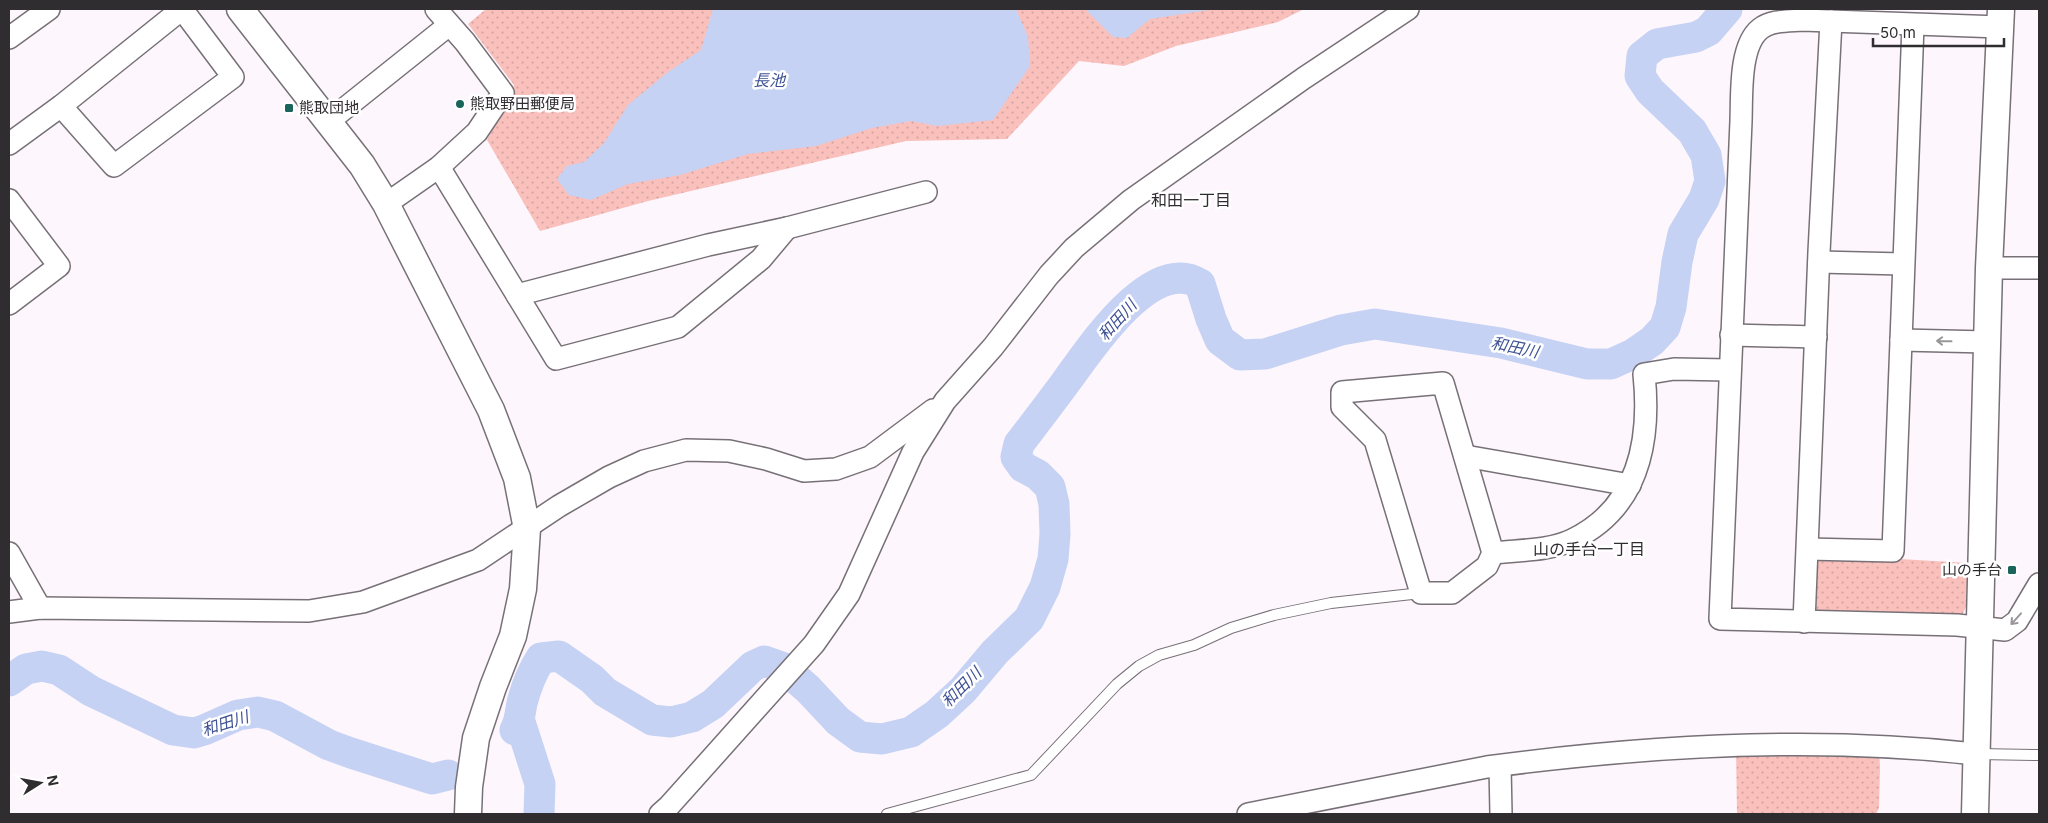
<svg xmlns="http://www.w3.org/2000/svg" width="2048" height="823" font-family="Inter,'Noto Sans JP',sans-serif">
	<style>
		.green { fill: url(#green-dots) }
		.water { fill: #c5d2f4 }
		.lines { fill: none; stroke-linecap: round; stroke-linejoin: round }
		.river { stroke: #c5d2f4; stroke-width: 31 }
		.service-casing { stroke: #777177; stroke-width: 12 }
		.minor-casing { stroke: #777177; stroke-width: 24 }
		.tertiary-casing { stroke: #777177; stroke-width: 29 }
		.service { stroke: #fff; stroke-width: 10 }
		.minor { stroke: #fff; stroke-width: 21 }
		.tertiary { stroke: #fff; stroke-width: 26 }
		.oneway { stroke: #989698 }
		.poi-dot { fill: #1a645b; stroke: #fff; stroke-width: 2 }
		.labels { text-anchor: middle; stroke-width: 5; stroke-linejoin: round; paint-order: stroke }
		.poi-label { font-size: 15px; fill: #302d30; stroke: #fff; text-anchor: start }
		.water-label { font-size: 16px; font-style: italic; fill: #3d5194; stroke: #fff }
		.neighbourhood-label { font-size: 16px; fill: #302d30; stroke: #fff }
	</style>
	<defs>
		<pattern id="green-dots" width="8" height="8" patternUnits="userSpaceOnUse" patternTransform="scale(1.25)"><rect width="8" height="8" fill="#f9c0bc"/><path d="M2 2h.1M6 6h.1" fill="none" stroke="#d6a5a2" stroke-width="1.8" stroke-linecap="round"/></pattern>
	</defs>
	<rect width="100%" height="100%" fill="#fef6fd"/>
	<!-- green -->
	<g class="green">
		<path d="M 486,9 L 1304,9 L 1278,22 L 1176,46 L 1124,66 L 1079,61 L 1007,139 L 906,141 L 648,201 L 540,231 L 487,140 L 511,95 L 514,85 L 468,24 Z"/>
		<path d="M 1808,549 L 1893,551 L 1900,559 L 1968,563 L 1966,607 L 1957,625 L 1804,622 Z"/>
		<path d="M 1736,747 L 1879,748 L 1880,767 L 1879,808 L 1876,814 L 1737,814 Z"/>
	</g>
	<!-- water -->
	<g class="water">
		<path d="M 713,9 L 1016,9 L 1028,37 L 1030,66 L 993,120 L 937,126 L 911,121 L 872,128 L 816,146 L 748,154 L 680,175 L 628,184 L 591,200 L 569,195 L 557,179 L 567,166 L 584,162 L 604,143 L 628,105 L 668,72 L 701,50 Z"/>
		<path d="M 1085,9 L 1215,9 L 1150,19 L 1127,38 L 1113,37 Z"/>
	</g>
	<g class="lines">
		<!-- river -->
		<g class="river">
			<path d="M 9,681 L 26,669 L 42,666 L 59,670 L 91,691 L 173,730 L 194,733 L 204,730 L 238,715 L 258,712 L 275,716 L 329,745 L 351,753 L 432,779 L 448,775"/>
			<path d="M 520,722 L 540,784 L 539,814"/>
			<path d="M 515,730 C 520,721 520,713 522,703 C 526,687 532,672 541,658 L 559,656 L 592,679 L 605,692 L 652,720 L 671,722 L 692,717 L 713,704 L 753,666 L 764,661 L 784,668 L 808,689 L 838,721 L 860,737 L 882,739 L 911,732 L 937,714 L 963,690 L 995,652 L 1029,619 L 1045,587 L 1053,559 L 1055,534 L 1054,504 L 1050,487 L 1038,475 L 1023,467 L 1016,457 L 1019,444 C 1035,423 1052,401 1068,379 C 1091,348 1152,254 1200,284 L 1211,319 L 1220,340 L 1240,355 L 1265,354 L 1341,330 L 1375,324 L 1501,343 L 1587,364 L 1611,364 L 1633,354 L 1652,341 L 1665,327 L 1671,307 L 1677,262 L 1683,234 L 1704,199 L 1710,181 L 1706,155 L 1692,131 L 1650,91 L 1640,76 L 1642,56 L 1657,44 L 1696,37 L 1708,31 L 1727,9"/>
		</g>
		<defs>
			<g id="service">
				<path d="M 1978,754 L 2039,755"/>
				<path d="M 887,814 L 1031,775 L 1117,684 L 1139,666 L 1159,655 L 1194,645 L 1231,628 L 1274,615 L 1331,603 L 1421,593"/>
			</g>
			<g id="minor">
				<path d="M 2000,27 L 1802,20 C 1789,21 1771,20 1760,29 C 1739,46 1742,95 1741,121 L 1720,619 L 1957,625 L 2005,630 L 2017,621 L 2039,584"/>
				<path d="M 9,38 L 49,9"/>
				<path d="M 61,106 L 114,166 L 233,77 L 182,9"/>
				<path d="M 329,121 L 449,25"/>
				<path d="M 9,144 L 61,106 L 182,9"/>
				<path d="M 439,167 L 556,359 L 678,327 L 761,259 L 787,228"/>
				<path d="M 9,200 L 59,266 L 9,304"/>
				<path d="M 386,204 L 439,167 L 477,132 L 503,93 L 465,42 L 436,9"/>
				<path d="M 1819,262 L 1903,264"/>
				<path d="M 1989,268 L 2039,268"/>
				<path d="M 517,295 L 708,245 L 787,228 L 926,192"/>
				<path d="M 1731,335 L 1816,337"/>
				<path d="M 1901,340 L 1987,342"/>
				<path d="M 1443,383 L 1493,553 L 1487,566 L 1452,593 L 1421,593 L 1375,440 L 1342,407 L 1342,392 Z"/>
				<path d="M 1465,456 L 1630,485"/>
				<path d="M 1808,549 L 1893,551 L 1913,25"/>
				<path d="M 9,553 L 40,608"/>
				<path d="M 1493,553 C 1518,550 1549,551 1572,540 C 1639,508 1651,441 1644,374 L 1674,369 L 1729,370"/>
				<path d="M 9,612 L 40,608 L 309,611 L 363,602 L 478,560 L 559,506 L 609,477 L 644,461 L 686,450 L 729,451 L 766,459 L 804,471 L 836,469 L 870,457 L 933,410"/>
				<path d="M 1804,622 L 1819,252 L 1831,21"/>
				<path d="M 1500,766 L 1501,814"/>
				<path d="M 660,814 L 669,806 L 814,644 L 849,594 L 913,452 L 945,401 L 993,347 L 1049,275 L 1074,248 L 1131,200 L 1304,78 L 1408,9"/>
				<path d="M 1248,814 L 1487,767 C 1644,746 1818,736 1975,754"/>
			</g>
			<g id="tertiary">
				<path d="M 240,9 L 362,165 L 386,204 L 491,410 L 517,478 L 527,529 L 523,589 L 513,636 L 493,687 L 476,738 L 469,787 L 468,814"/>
				<path d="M 1975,814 L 1989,268 L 2001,9"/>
			</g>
		</defs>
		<!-- service casing -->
		<use href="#service" class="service-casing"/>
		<!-- minor casing -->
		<use href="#minor" class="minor-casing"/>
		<!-- tertiary casing -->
		<use href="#tertiary" class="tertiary-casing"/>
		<!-- service -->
		<use href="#service" class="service"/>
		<!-- minor -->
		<use href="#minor" class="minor"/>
		<!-- tertiary -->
		<use href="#tertiary" class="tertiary"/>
	</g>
	<!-- one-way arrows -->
	<defs><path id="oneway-shaft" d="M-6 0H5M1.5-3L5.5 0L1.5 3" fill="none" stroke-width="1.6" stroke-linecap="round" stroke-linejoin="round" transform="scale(1.25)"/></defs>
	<g class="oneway">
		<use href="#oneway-shaft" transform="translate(1944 341) rotate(-179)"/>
		<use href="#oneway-shaft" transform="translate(2016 619) rotate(132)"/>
	</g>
	<!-- markers -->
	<g class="poi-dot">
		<circle cx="460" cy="104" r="5"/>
		<rect x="284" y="103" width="10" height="10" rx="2.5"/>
		<rect x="2007" y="565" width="10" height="10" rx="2.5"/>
	</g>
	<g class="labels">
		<!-- poi labels -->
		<g class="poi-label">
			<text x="470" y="109">熊取野田郵便局</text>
			<text x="299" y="113">熊取団地</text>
			<text x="2002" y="575" text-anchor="end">山の手台</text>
		</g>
		<!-- water labels -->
		<g class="water-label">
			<text x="769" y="86">長池</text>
			<text transform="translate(1117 320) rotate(-48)" y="6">和田川</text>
			<text transform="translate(1515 347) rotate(12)" y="6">和田川</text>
			<text transform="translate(961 687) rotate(-45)" y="6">和田川</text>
			<text transform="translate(225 723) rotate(-18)" y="6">和田川</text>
		</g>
		<!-- neighbourhood labels -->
		<g class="neighbourhood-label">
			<text x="1191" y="206">和田一丁目</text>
			<text x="1589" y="555">山の手台一丁目</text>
		</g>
	</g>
	<!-- border -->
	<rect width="2048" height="823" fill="none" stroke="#302d30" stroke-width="20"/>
	<!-- north arrow -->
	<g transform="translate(40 783) rotate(79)" stroke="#ffffff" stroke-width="4" paint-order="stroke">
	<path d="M0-4L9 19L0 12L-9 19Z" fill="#302d30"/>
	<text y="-8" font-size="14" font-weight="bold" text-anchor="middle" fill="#302d30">N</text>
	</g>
	<!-- scale -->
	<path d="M1873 38v8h131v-8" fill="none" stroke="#302d30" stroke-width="2.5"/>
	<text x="1880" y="38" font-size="15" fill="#302d30" stroke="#ffffff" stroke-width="4" paint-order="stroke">50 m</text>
</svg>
